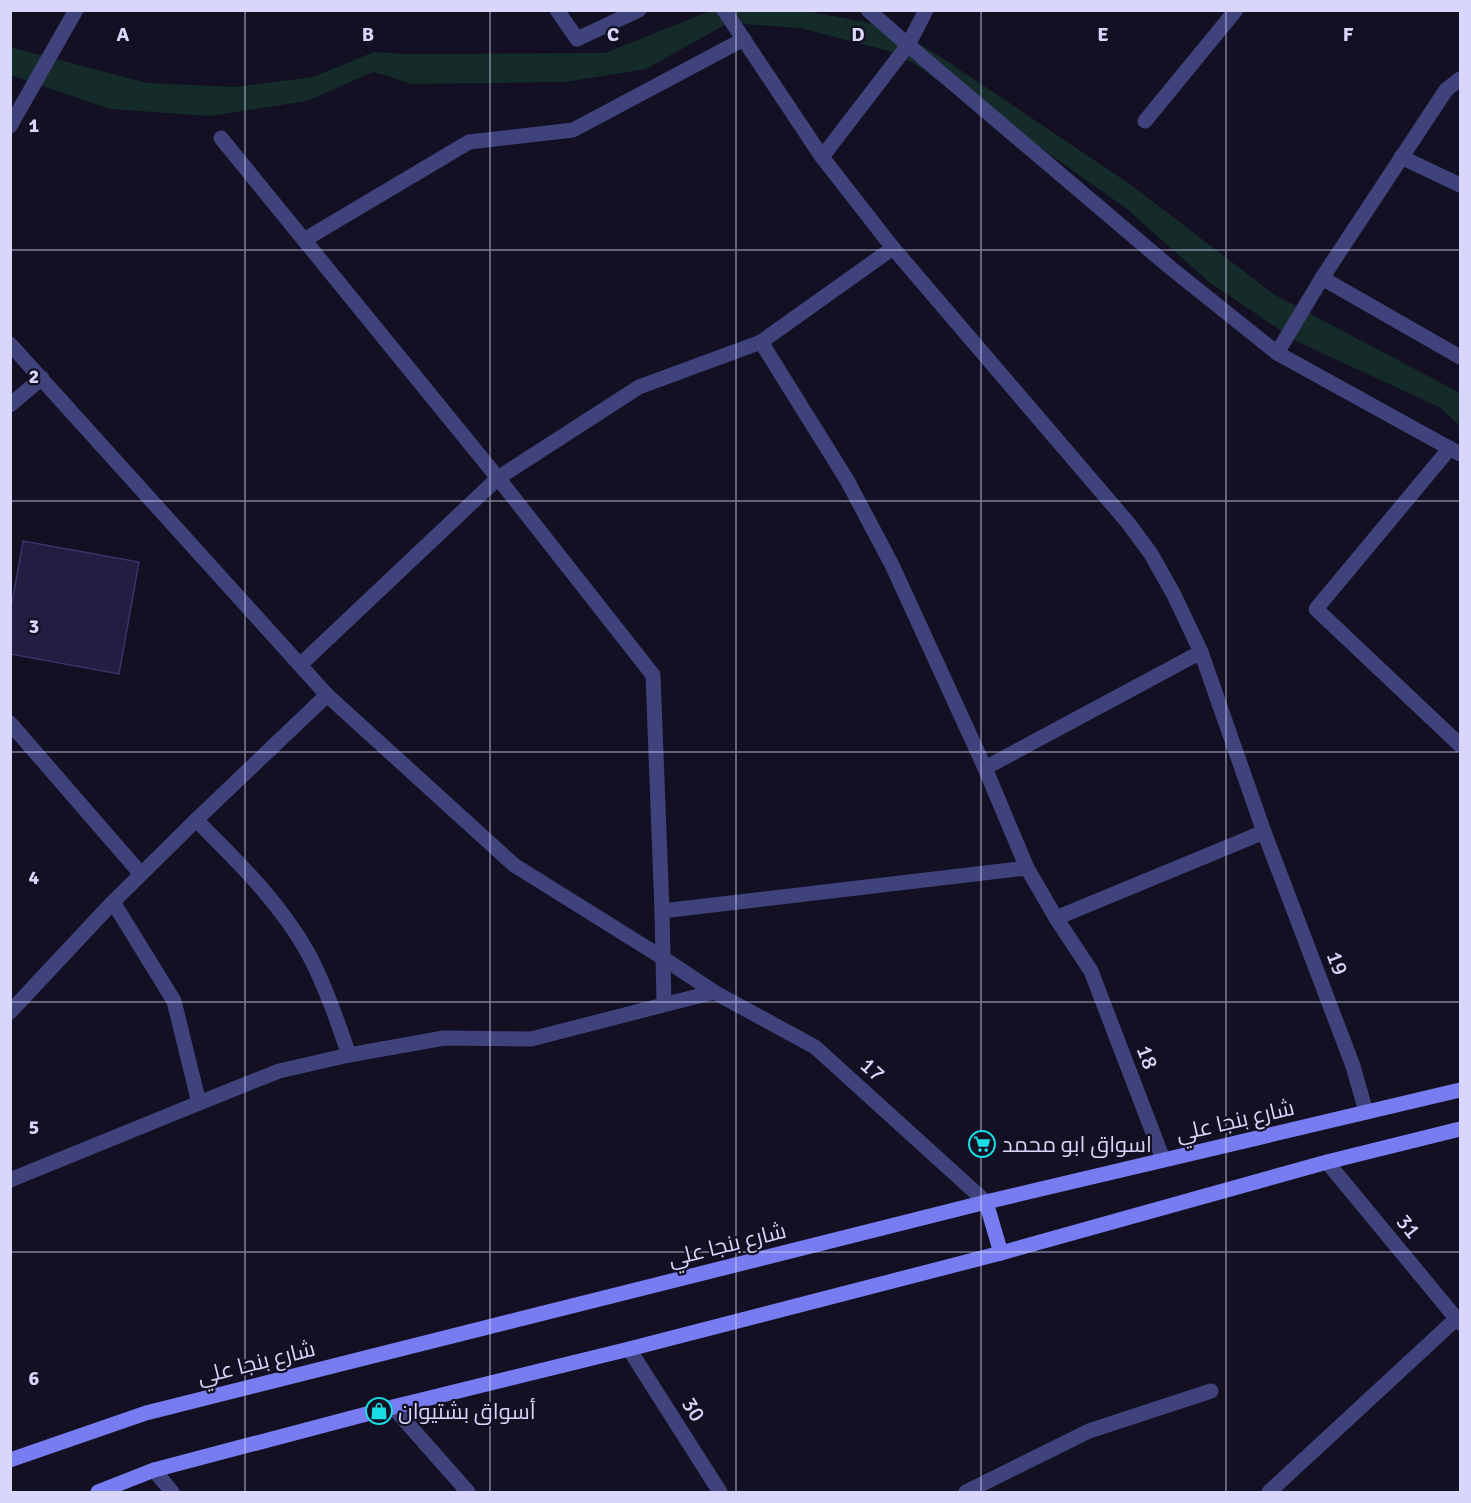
<svg xmlns="http://www.w3.org/2000/svg" width="1471" height="1503" font-family="Signika,Cairo,sans-serif">
	<style>
		.green { fill: #142b29 }
		.building { fill: #231e41; stroke: #3a336b; stroke-width: 1.5 }
		.lines { fill: none; stroke-linecap: round; stroke-linejoin: round }
		.street { stroke: #40427c; stroke-width: 15 }
		.secondary { stroke: #777cf0; stroke-width: 15 }
		.grid { fill: none; stroke: #d8d6fb; stroke-width: 1.5; stroke-opacity: 0.55 }
		.labels { text-anchor: middle; stroke-width: 4.5; stroke-linejoin: round; paint-order: stroke }
		.street-label { font-size: 22px; fill: #d8d6fb; stroke: #121022 }
		.poi-label { font-size: 22px; fill: #d8d6fb; stroke: #121022; text-anchor: start }
		.grid-label { font-size: 20px; text-anchor: middle; font-weight: bold; fill: #d8d6fb; stroke: #121022; stroke-width: 4.5; stroke-linejoin: round; paint-order: stroke }
	</style>
	<rect width="100%" height="100%" fill="#121022"/>
	<!-- green -->
	<path class="green" d="M 710,11 L 806,11 L 891,27 L 941,57 L 1131,185 L 1275,295 L 1460,393 L 1460,426 L 1441,408 L 1296,341 L 1209,282 L 1127,209 L 1020,133 L 980,113 L 917,65 L 889,51 L 800,28 L 728,23 L 646,69 L 565,82 L 410,84 L 389,76 L 373,72 L 307,101 L 210,116 L 110,109 L 11,75 L 10,47 L 147,83 L 234,87 L 313,77 L 374,52 L 406,54 L 605,53 Z"/>
	<!-- building -->
	<path class="building" d="M 23,541 L 139,562 L 119,674 L 10,654 L 10,614 Z"/>
	<g class="lines">
		<!-- street -->
		<g class="street">
			<path d="M 557,10 L 577,39 L 639,10"/>
			<path d="M 724,10 L 822,157"/>
			<path d="M 868,10 L 908,45 L 926,10"/>
			<path d="M 1145,121 L 1236,10"/>
			<path d="M 10,126 L 76,10"/>
			<path d="M 221,138 L 498,478 L 653,675 L 662,911 L 664,1004"/>
			<path d="M 1401,157 L 1460,185"/>
			<path d="M 304,240 L 469,142 L 573,130 L 744,39"/>
			<path d="M 1322,278 L 1460,357"/>
			<path d="M 761,342 L 847,480 L 892,565 L 985,768 L 1027,868 L 1056,918 L 1091,971 L 1163,1159"/>
			<path d="M 10,344 L 327,695 L 514,865 L 663,958 L 714,992 L 815,1047 L 986,1202"/>
			<path d="M 1277,353 L 1322,278 L 1446,90 L 1460,79"/>
			<path d="M 10,405 L 42,378"/>
			<path d="M 1450,448 L 1316,609 L 1460,745"/>
			<path d="M 300,665 L 498,478 L 639,387 L 761,342 L 893,248"/>
			<path d="M 10,723 L 141,874"/>
			<path d="M 985,768 L 1201,652"/>
			<path d="M 196,820 C 237,861 279,901 308,953 C 325,985 337,1020 349,1055"/>
			<path d="M 113,902 L 174,1001 L 199,1103"/>
			<path d="M 662,911 L 1027,868"/>
			<path d="M 1056,918 L 1264,832"/>
			<path d="M 10,1012 L 113,902 L 196,820 L 327,695"/>
			<path d="M 1366,1112 L 1353,1066 L 1264,832 L 1201,652 L 1174,595 L 1151,554 L 1129,524 L 893,248 L 822,157 L 908,45 L 1172,269 L 1277,353 L 1460,454"/>
			<path d="M 1327,1162 L 1460,1323"/>
			<path d="M 10,1180 L 199,1103 L 279,1071 L 349,1055 L 444,1038 L 531,1039 L 714,992"/>
			<path d="M 629,1349 L 720,1492"/>
			<path d="M 393,1407 L 468,1492"/>
			<path d="M 154,1470 L 172,1492"/>
			<path d="M 966,1492 L 1089,1431 L 1211,1391"/>
			<path d="M 1269,1492 L 1456,1319"/>
		</g>
		<!-- secondary -->
		<g class="secondary">
			<path d="M 986,1202 L 1001,1253"/>
			<path d="M 10,1460 L 146,1413 L 986,1202 L 1460,1090"/>
			<path d="M 98,1492 L 154,1470 L 393,1407 L 629,1349 L 1001,1253 L 1327,1162 L 1460,1129"/>
		</g>
	</g>
	<!-- grid -->
	<path class="grid" d="M 245,10 L 245,1492M 490,10 L 490,1492M 736,10 L 736,1492M 981,10 L 981,1492M 1226,10 L 1226,1492M 10,250 L 1460,250M 10,501 L 1460,501M 10,752 L 1460,752M 10,1002 L 1460,1002M 10,1252 L 1460,1252"/>
	<!-- icons -->
	<defs>
		<symbol id="supermarket-ring" viewBox="-11 -11 22 22"><circle r="9.5" fill="#121022" stroke="#18dde4" stroke-width="1.5"/><path d="M-6-5.5h2.5l.6 2H6L4.5 2H-2.5L-4.4-4H-6ZM-1.5 3.2a1.3 1.3 0 1 0 .1 0ZM3 3.2a1.3 1.3 0 1 0 .1 0Z" fill="#18dde4"/></symbol>
		<symbol id="shop-ring" viewBox="-11 -11 22 22"><circle r="9.5" fill="#121022" stroke="#18dde4" stroke-width="1.5"/><path d="M-5-2.5h2.3a2.7 3.5 0 0 1 5.4 0H5L5.5 6h-11ZM-1.5-2.5h3a1.5 2.3 0 0 0-3 0Z" fill="#18dde4"/></symbol>
	</defs>
	<g fill-rule="evenodd">
		<use href="#supermarket-ring" x="967" y="1129" width="30" height="30"/>
		<use href="#shop-ring" x="364" y="1396" width="30" height="30"/>
	</g>
	<g class="labels">
		<!-- street labels -->
		<g class="street-label">
			<text transform="translate(1338 963) rotate(69)" y="8">19</text>
			<text transform="translate(1148 1057) rotate(69)" y="8">18</text>
			<text transform="translate(873 1069) rotate(42)" y="8">17</text>
			<text transform="translate(1235 1120) rotate(-13)" y="8">شارع بنجا علي</text>
			<text transform="translate(1409 1226) rotate(51)" y="8">31</text>
			<text transform="translate(727 1244) rotate(-14)" y="8">شارع بنجا علي</text>
			<text transform="translate(256 1362) rotate(-14)" y="8">شارع بنجا علي</text>
			<text transform="translate(694 1409) rotate(58)" y="8">30</text>
		</g>
		<!-- poi labels -->
		<g class="poi-label">
			<text x="1002" y="1152">اسواق ابو محمد</text>
			<text x="398" y="1419">أسواق بشتيوان</text>
		</g>
	</g>
	<g class="grid-label">
		<text x="123" y="41">A</text>
		<text x="368" y="41">B</text>
		<text x="613" y="41">C</text>
		<text x="858" y="41">D</text>
		<text x="1103" y="41">E</text>
		<text x="1348" y="41">F</text>
		<text x="34" y="132">1</text>
		<text x="34" y="383">2</text>
		<text x="34" y="633">3</text>
		<text x="34" y="884">4</text>
		<text x="34" y="1134">5</text>
		<text x="34" y="1385">6</text>
	</g>
	<!-- border -->
	<rect width="1471" height="1503" fill="none" stroke="#d8d6fb" stroke-width="24"/>
</svg>
